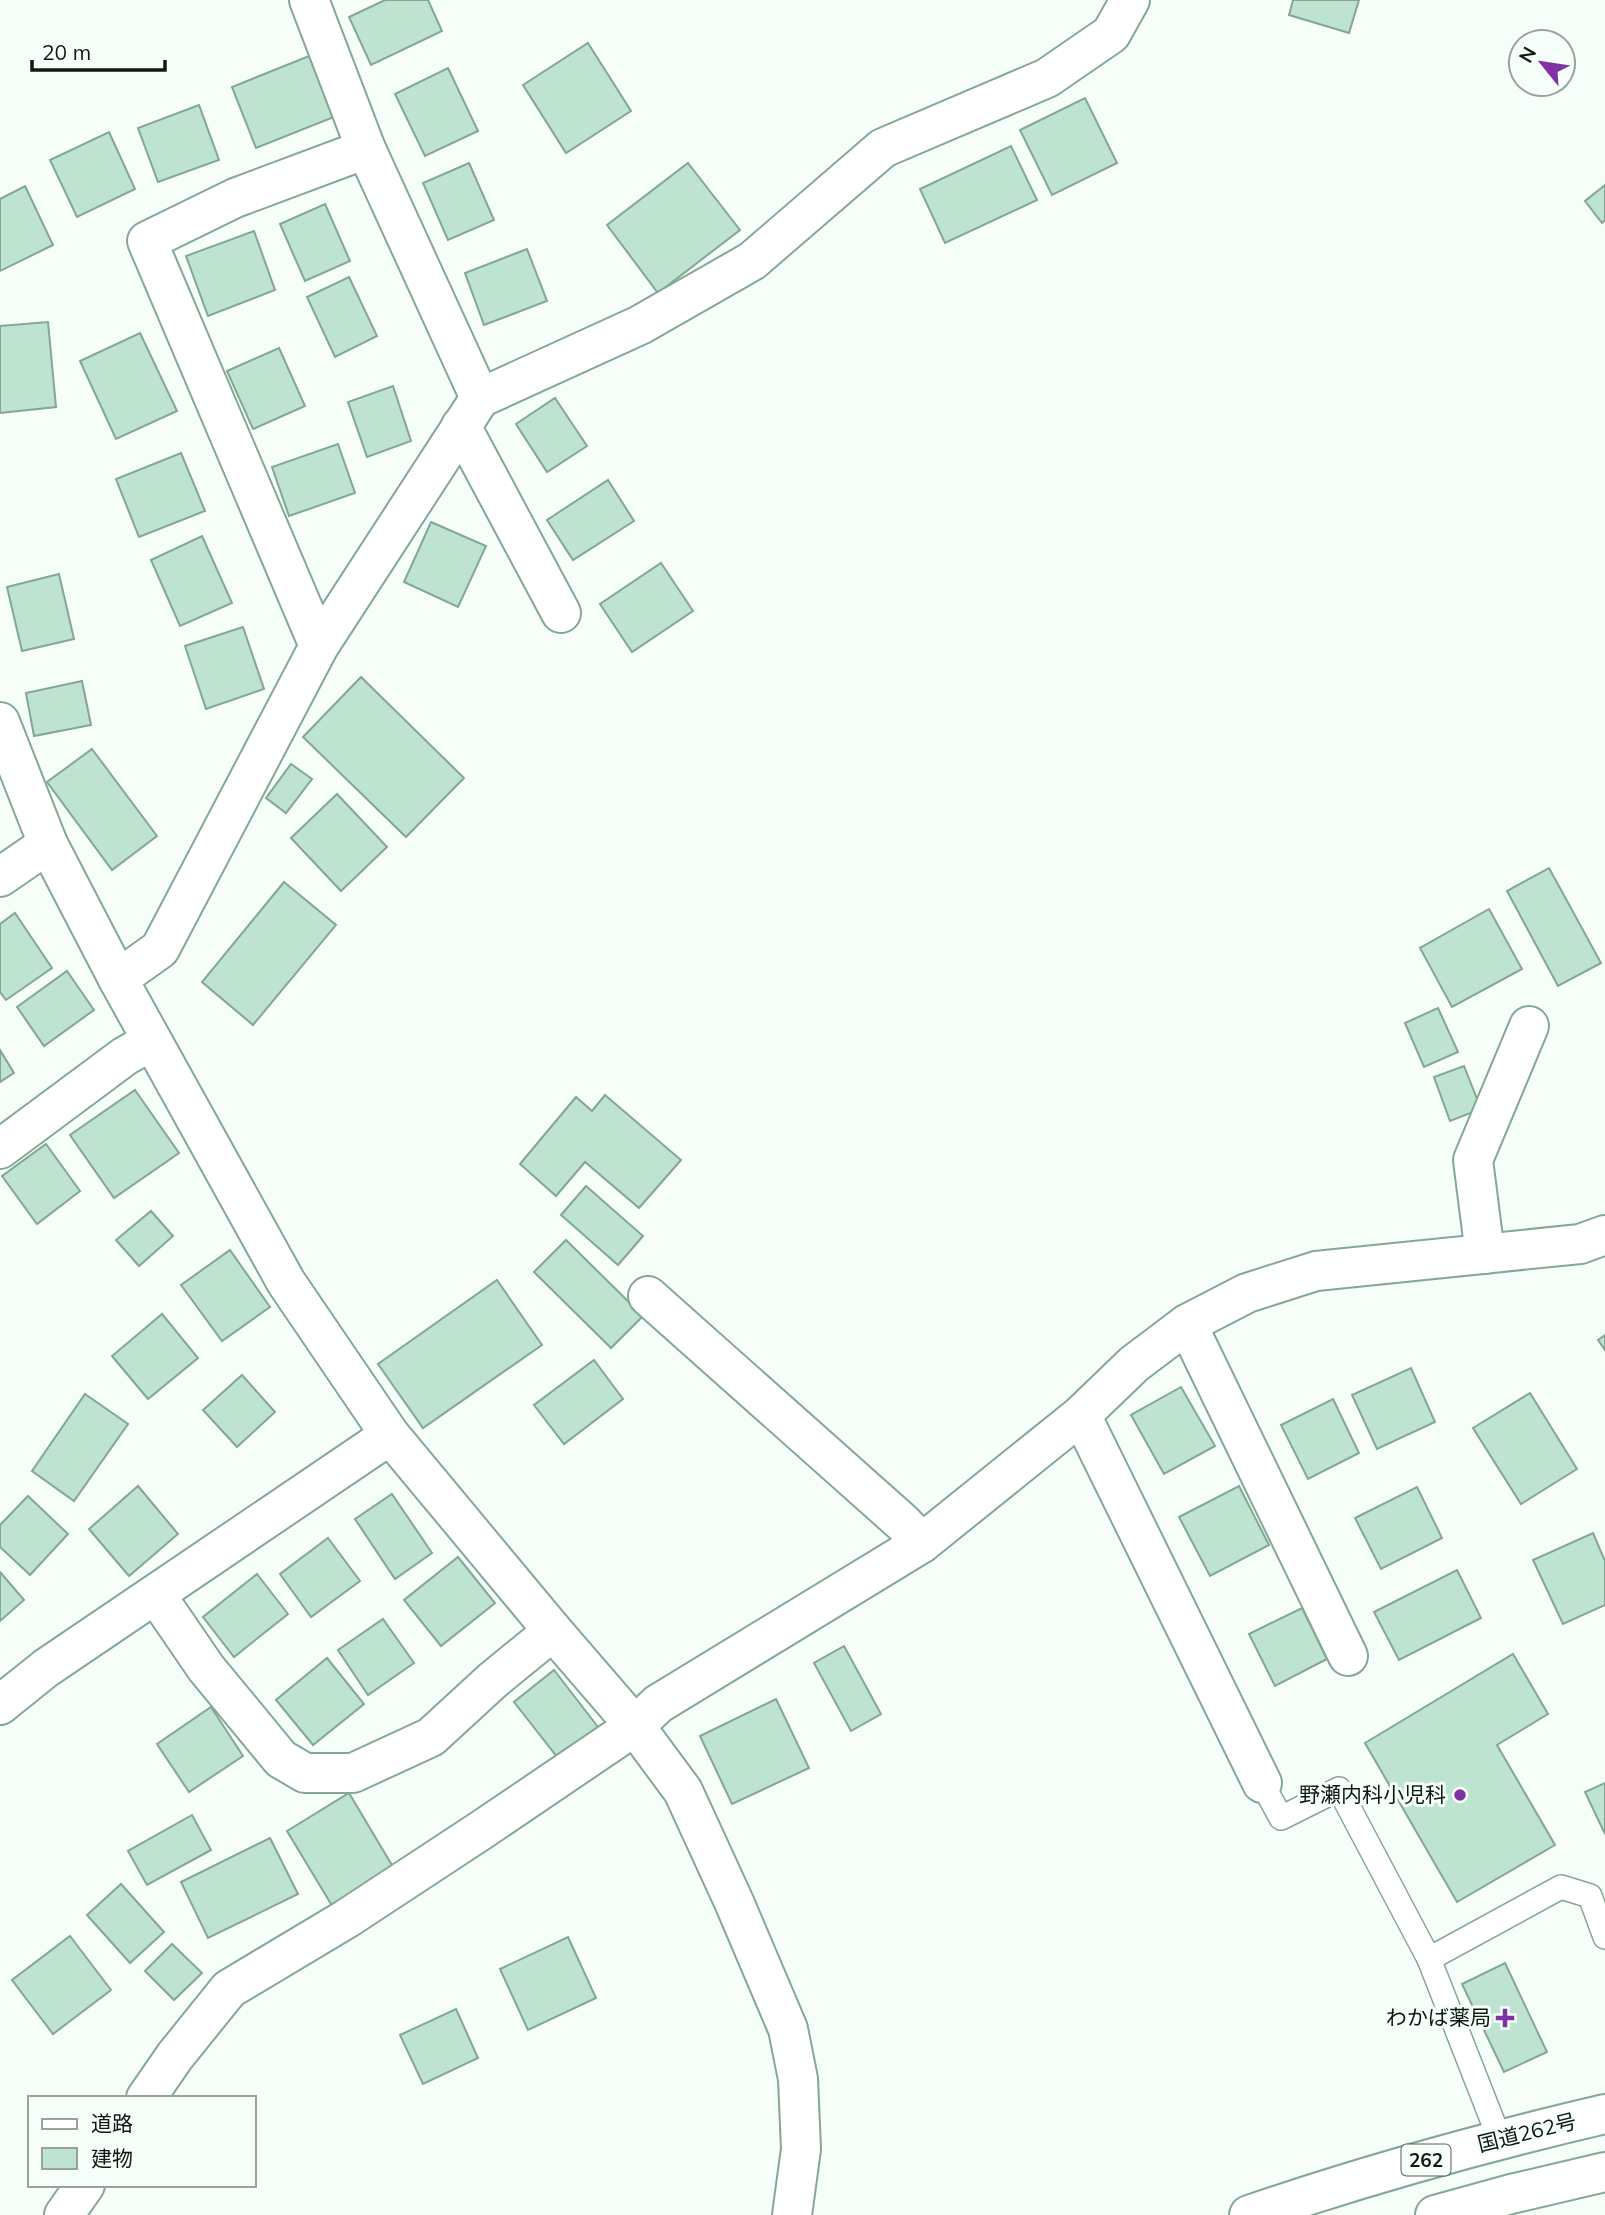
<svg xmlns="http://www.w3.org/2000/svg" width="1605" height="2215" font-family="Mulish,'Noto Sans JP',sans-serif">
	<style>
		.building { fill: #bee3d0; stroke: #83a695; stroke-width: 2 }
		.lines { fill: none; stroke-linecap: round; stroke-linejoin: round }
		.service-casing { stroke: #84a896; stroke-width: 26 }
		.minor-casing { stroke: #84a896; stroke-width: 42 }
		.trunk-casing { stroke: #84a896; stroke-width: 42 }
		.service { stroke: #fff; stroke-width: 23 }
		.minor { stroke: #fff; stroke-width: 38 }
		.trunk { stroke: #fff; stroke-width: 38 }
		.poi-dot { fill: #8032a3; stroke: #f6fefa; stroke-width: 2.5 }
		.labels { text-anchor: middle; stroke-width: 6; stroke-linejoin: round; paint-order: stroke }
		.shield { fill: #f6fefa; stroke: #525e58; stroke-width: 2 }
		.shield-label { font-size: 19px; font-weight: bold; fill: #0c1a13 }
		.poi-label { font-size: 21px; fill: #0c1a13; stroke: #f6fefa; text-anchor: end }
		.street-label { font-size: 21px; fill: #0c1a13; stroke: #f6fefa }
	</style>
	<rect width="100%" height="100%" fill="#f6fefa"/>
	<!-- building -->
	<g class="building">
		<path d="M 385,0 L 428,0 L 442,31 L 371,65 L 349,17 Z"/>
		<path d="M 1293,0 L 1359,0 L 1349,33 L 1289,15 Z"/>
		<path d="M 588,43 L 631,111 L 566,153 L 523,85 Z"/>
		<path d="M 309,56 L 334,117 L 256,148 L 232,87 Z"/>
		<path d="M 448,68 L 478,131 L 425,156 L 395,94 Z"/>
		<path d="M 1085,98 L 1117,163 L 1052,195 L 1020,130 Z"/>
		<path d="M 199,105 L 219,160 L 158,182 L 138,128 Z"/>
		<path d="M 109,132 L 135,189 L 77,217 L 50,160 Z"/>
		<path d="M 1011,146 L 1037,200 L 945,243 L 920,189 Z"/>
		<path d="M 469,163 L 494,220 L 448,240 L 423,183 Z"/>
		<path d="M 688,163 L 740,230 L 658,293 L 607,225 Z"/>
		<path d="M 1605,185 L 1605,220 L 1602,223 L 1585,201 Z"/>
		<path d="M 25,186 L 53,245 L 0,271 L 0,199 Z"/>
		<path d="M 325,204 L 350,261 L 305,281 L 280,224 Z"/>
		<path d="M 254,231 L 275,290 L 208,316 L 186,256 Z"/>
		<path d="M 527,249 L 547,301 L 484,325 L 465,273 Z"/>
		<path d="M 349,277 L 377,336 L 335,357 L 307,297 Z"/>
		<path d="M 48,322 L 56,407 L 0,413 L 0,326 Z"/>
		<path d="M 140,333 L 177,411 L 116,439 L 80,361 Z"/>
		<path d="M 279,348 L 305,406 L 253,429 L 227,371 Z"/>
		<path d="M 393,386 L 411,441 L 367,457 L 348,402 Z"/>
		<path d="M 555,398 L 587,446 L 547,472 L 516,424 Z"/>
		<path d="M 338,444 L 355,493 L 289,516 L 272,467 Z"/>
		<path d="M 181,453 L 205,511 L 139,537 L 116,479 Z"/>
		<path d="M 608,480 L 634,521 L 573,560 L 547,520 Z"/>
		<path d="M 431,522 L 486,546 L 458,607 L 404,582 Z"/>
		<path d="M 202,536 L 232,603 L 180,626 L 151,560 Z"/>
		<path d="M 661,563 L 693,611 L 632,652 L 600,604 Z"/>
		<path d="M 59,574 L 74,639 L 22,651 L 7,587 Z"/>
		<path d="M 243,627 L 264,689 L 206,709 L 185,646 Z"/>
		<path d="M 361,677 L 464,778 L 406,837 L 303,737 Z"/>
		<path d="M 82,681 L 91,725 L 34,736 L 26,693 Z"/>
		<path d="M 92,749 L 157,836 L 112,870 L 47,782 Z"/>
		<path d="M 291,764 L 312,779 L 286,813 L 266,798 Z"/>
		<path d="M 337,794 L 387,847 L 341,891 L 291,838 Z"/>
		<path d="M 1549,868 L 1601,963 L 1558,986 L 1507,891 Z"/>
		<path d="M 284,882 L 336,925 L 253,1025 L 202,982 Z"/>
		<path d="M 1489,909 L 1522,969 L 1452,1007 L 1420,948 Z"/>
		<path d="M 15,913 L 52,968 L 6,1000 L 0,992 L 0,924 Z"/>
		<path d="M 67,971 L 94,1010 L 44,1046 L 17,1007 Z"/>
		<path d="M 1438,1008 L 1458,1052 L 1424,1067 L 1405,1023 Z"/>
		<path d="M 0,1050 L 14,1073 L 0,1082 Z"/>
		<path d="M 1464,1066 L 1481,1109 L 1450,1121 L 1434,1077 Z"/>
		<path d="M 135,1090 L 179,1153 L 114,1198 L 70,1135 Z"/>
		<path d="M 605,1095 L 681,1160 L 639,1208 L 585,1162 L 556,1196 L 520,1164 L 576,1097 L 592,1111 Z"/>
		<path d="M 46,1144 L 80,1191 L 37,1224 L 2,1176 Z"/>
		<path d="M 586,1186 L 643,1236 L 618,1265 L 561,1215 Z"/>
		<path d="M 151,1211 L 173,1236 L 139,1266 L 116,1240 Z"/>
		<path d="M 566,1240 L 643,1316 L 611,1348 L 534,1272 Z"/>
		<path d="M 230,1250 L 270,1307 L 222,1341 L 181,1285 Z"/>
		<path d="M 497,1280 L 542,1345 L 423,1428 L 378,1364 Z"/>
		<path d="M 162,1314 L 198,1358 L 148,1399 L 112,1356 Z"/>
		<path d="M 1605,1335 L 1605,1350 L 1598,1340 Z"/>
		<path d="M 594,1360 L 623,1399 L 564,1444 L 534,1405 Z"/>
		<path d="M 1411,1368 L 1435,1422 L 1377,1449 L 1352,1395 Z"/>
		<path d="M 242,1375 L 275,1412 L 237,1447 L 203,1410 Z"/>
		<path d="M 1181,1387 L 1215,1446 L 1164,1474 L 1131,1415 Z"/>
		<path d="M 1530,1393 L 1577,1469 L 1521,1504 L 1473,1428 Z"/>
		<path d="M 85,1394 L 128,1424 L 74,1501 L 32,1471 Z"/>
		<path d="M 1333,1399 L 1359,1453 L 1308,1479 L 1281,1425 Z"/>
		<path d="M 138,1486 L 178,1534 L 129,1576 L 89,1529 Z"/>
		<path d="M 1239,1486 L 1269,1545 L 1210,1576 L 1179,1517 Z"/>
		<path d="M 1417,1487 L 1442,1538 L 1381,1569 L 1355,1518 Z"/>
		<path d="M 392,1494 L 432,1553 L 395,1579 L 355,1519 Z"/>
		<path d="M 28,1496 L 68,1534 L 30,1575 L 0,1547 L 0,1525 Z"/>
		<path d="M 1593,1533 L 1605,1561 L 1605,1605 L 1563,1624 L 1533,1560 Z"/>
		<path d="M 328,1538 L 360,1581 L 311,1617 L 280,1574 Z"/>
		<path d="M 458,1557 L 495,1603 L 441,1646 L 404,1600 Z"/>
		<path d="M 1457,1570 L 1481,1618 L 1399,1660 L 1374,1612 Z"/>
		<path d="M 0,1572 L 24,1600 L 0,1621 Z"/>
		<path d="M 257,1574 L 288,1614 L 234,1657 L 203,1617 Z"/>
		<path d="M 1302,1608 L 1327,1659 L 1275,1686 L 1249,1634 Z"/>
		<path d="M 383,1619 L 414,1663 L 368,1695 L 338,1650 Z"/>
		<path d="M 844,1646 L 881,1714 L 851,1731 L 814,1663 Z"/>
		<path d="M 1513,1654 L 1548,1714 L 1497,1745 L 1555,1845 L 1457,1902 L 1365,1743 Z"/>
		<path d="M 327,1658 L 364,1704 L 313,1745 L 276,1700 Z"/>
		<path d="M 554,1670 L 598,1727 L 558,1758 L 514,1702 Z"/>
		<path d="M 776,1699 L 809,1768 L 732,1804 L 700,1736 Z"/>
		<path d="M 211,1707 L 243,1756 L 189,1792 L 157,1744 Z"/>
		<path d="M 1605,1783 L 1605,1834 L 1585,1792 Z"/>
		<path d="M 349,1793 L 396,1872 L 334,1909 L 287,1831 Z"/>
		<path d="M 192,1815 L 211,1850 L 147,1885 L 128,1851 Z"/>
		<path d="M 270,1838 L 298,1894 L 208,1938 L 181,1882 Z"/>
		<path d="M 121,1884 L 164,1932 L 130,1963 L 87,1915 Z"/>
		<path d="M 70,1936 L 111,1990 L 53,2034 L 12,1980 Z"/>
		<path d="M 568,1937 L 596,1998 L 528,2030 L 500,1969 Z"/>
		<path d="M 172,1944 L 202,1973 L 174,2000 L 145,1971 Z"/>
		<path d="M 1505,1963 L 1547,2052 L 1504,2072 L 1462,1984 Z"/>
		<path d="M 456,2009 L 478,2058 L 423,2084 L 400,2035 Z"/>
	</g>
	<g class="lines">
		<defs>
			<g id="service">
				<path d="M 1262,1783 L 1281,1818 L 1339,1789 L 1429,1959"/>
				<path d="M 1500,2140 L 1429,1959 L 1561,1887 L 1590,1896 L 1605,1937"/>
			</g>
			<g id="minor">
				<path d="M 309,0 L 366,149"/>
				<path d="M 461,426 L 561,613"/>
				<path d="M 319,646 L 147,241 L 235,198 L 366,149 L 480,398"/>
				<path d="M 0,722 L 48,844 L 118,979 L 286,1282 L 390,1435 L 553,1631 L 635,1726 L 683,1791 L 734,1902 L 788,2029 L 798,2079 L 801,2149 L 792,2215"/>
				<path d="M 0,877 L 48,844"/>
				<path d="M 118,979 L 160,949 L 319,646 L 480,398 L 640,325 L 752,261 L 883,148 L 1047,78 L 1111,34 L 1130,0"/>
				<path d="M 0,1149 L 125,1056 L 152,1041"/>
				<path d="M 1485,1254 L 1473,1160 L 1529,1026"/>
				<path d="M 648,1296 L 903,1523 L 922,1543"/>
				<path d="M 1187,1324 L 1348,1656"/>
				<path d="M 1081,1415 L 1262,1783"/>
				<path d="M 156,1595 L 206,1668 L 281,1759 L 305,1773 L 353,1773 L 431,1737 L 493,1680 L 553,1631"/>
				<path d="M 0,1705 L 46,1668 L 390,1435"/>
				<path d="M 146,2098 L 175,2056 L 229,1989 L 346,1919 L 483,1829 L 635,1726 L 658,1704 L 922,1543 L 1081,1415 L 1134,1364 L 1187,1324 L 1247,1293 L 1316,1271 L 1580,1244 L 1605,1235"/>
				<path d="M 64,2215 L 85,2185"/>
			</g>
			<g id="trunk">
				<path d="M 1249,2215 C 1366,2175 1485,2142 1605,2114"/>
				<path d="M 1435,2215 L 1511,2194 L 1605,2172"/>
			</g>
		</defs>
		<!-- service casing -->
		<use href="#service" class="service-casing"/>
		<!-- minor casing -->
		<use href="#minor" class="minor-casing"/>
		<!-- trunk casing -->
		<use href="#trunk" class="trunk-casing"/>
		<!-- service -->
		<use href="#service" class="service"/>
		<!-- minor -->
		<use href="#minor" class="minor"/>
		<!-- trunk -->
		<use href="#trunk" class="trunk"/>
	</g>
	<!-- markers -->
	<g class="poi-dot">
		<circle cx="1460" cy="1795" r="7"/>
		<path d="M1501.5 2007.5h7v7h7v7h-7v7h-7v-7h-7v-7h7z"/>
	</g>
	<g class="labels">
		<!-- shield labels -->
		<rect class="shield" x="1401.5" y="2144.5" width="49" height="31" rx="5"/>
		<g class="shield-label">
			<text x="1426" y="2167">262</text>
		</g>
		<!-- poi labels -->
		<g class="poi-label">
			<text x="1446" y="1802">野瀬内科小児科</text>
			<text x="1491" y="2025">わかば薬局</text>
		</g>
		<!-- street labels -->
		<g class="street-label">
			<text transform="translate(1527 2133) rotate(-14)" y="7">国道262号</text>
		</g>
	</g>
	<!-- legend -->
	<rect x="28" y="2096" width="228" height="91" fill="#f6fefa" stroke="#98a39e" stroke-width="2"/>
	<rect x="42" y="2119" width="35" height="10" fill="#ffffff" stroke="#98a39e" stroke-width="2"/>
	<text x="91" y="2131" font-size="21" fill="#0c1a13">道路</text>
	<rect x="42" y="2148" width="35" height="21" fill="#bee3d0" stroke="#98a39e" stroke-width="2"/>
	<text x="91" y="2166" font-size="21" fill="#0c1a13">建物</text>
	<!-- north arrow -->
	<g transform="translate(1542 63) rotate(300)"><circle r="33" fill="#f6fefa" stroke="#98a39e" stroke-width="2"/>
	<path d="M0-5L12 26L0 18L-12 26Z" fill="#8032a3"/>
	<text y="-10" font-size="19" font-weight="bold" text-anchor="middle" fill="#0c1a13">N</text>
	</g>
	<!-- scale -->
	<path d="M32 60v10h133v-10" fill="none" stroke="#0c1a13" stroke-width="3.5"/>
	<text x="42" y="60" font-size="21" fill="#0c1a13" stroke="#f6fefa" stroke-width="5" paint-order="stroke">20 m</text>
</svg>
